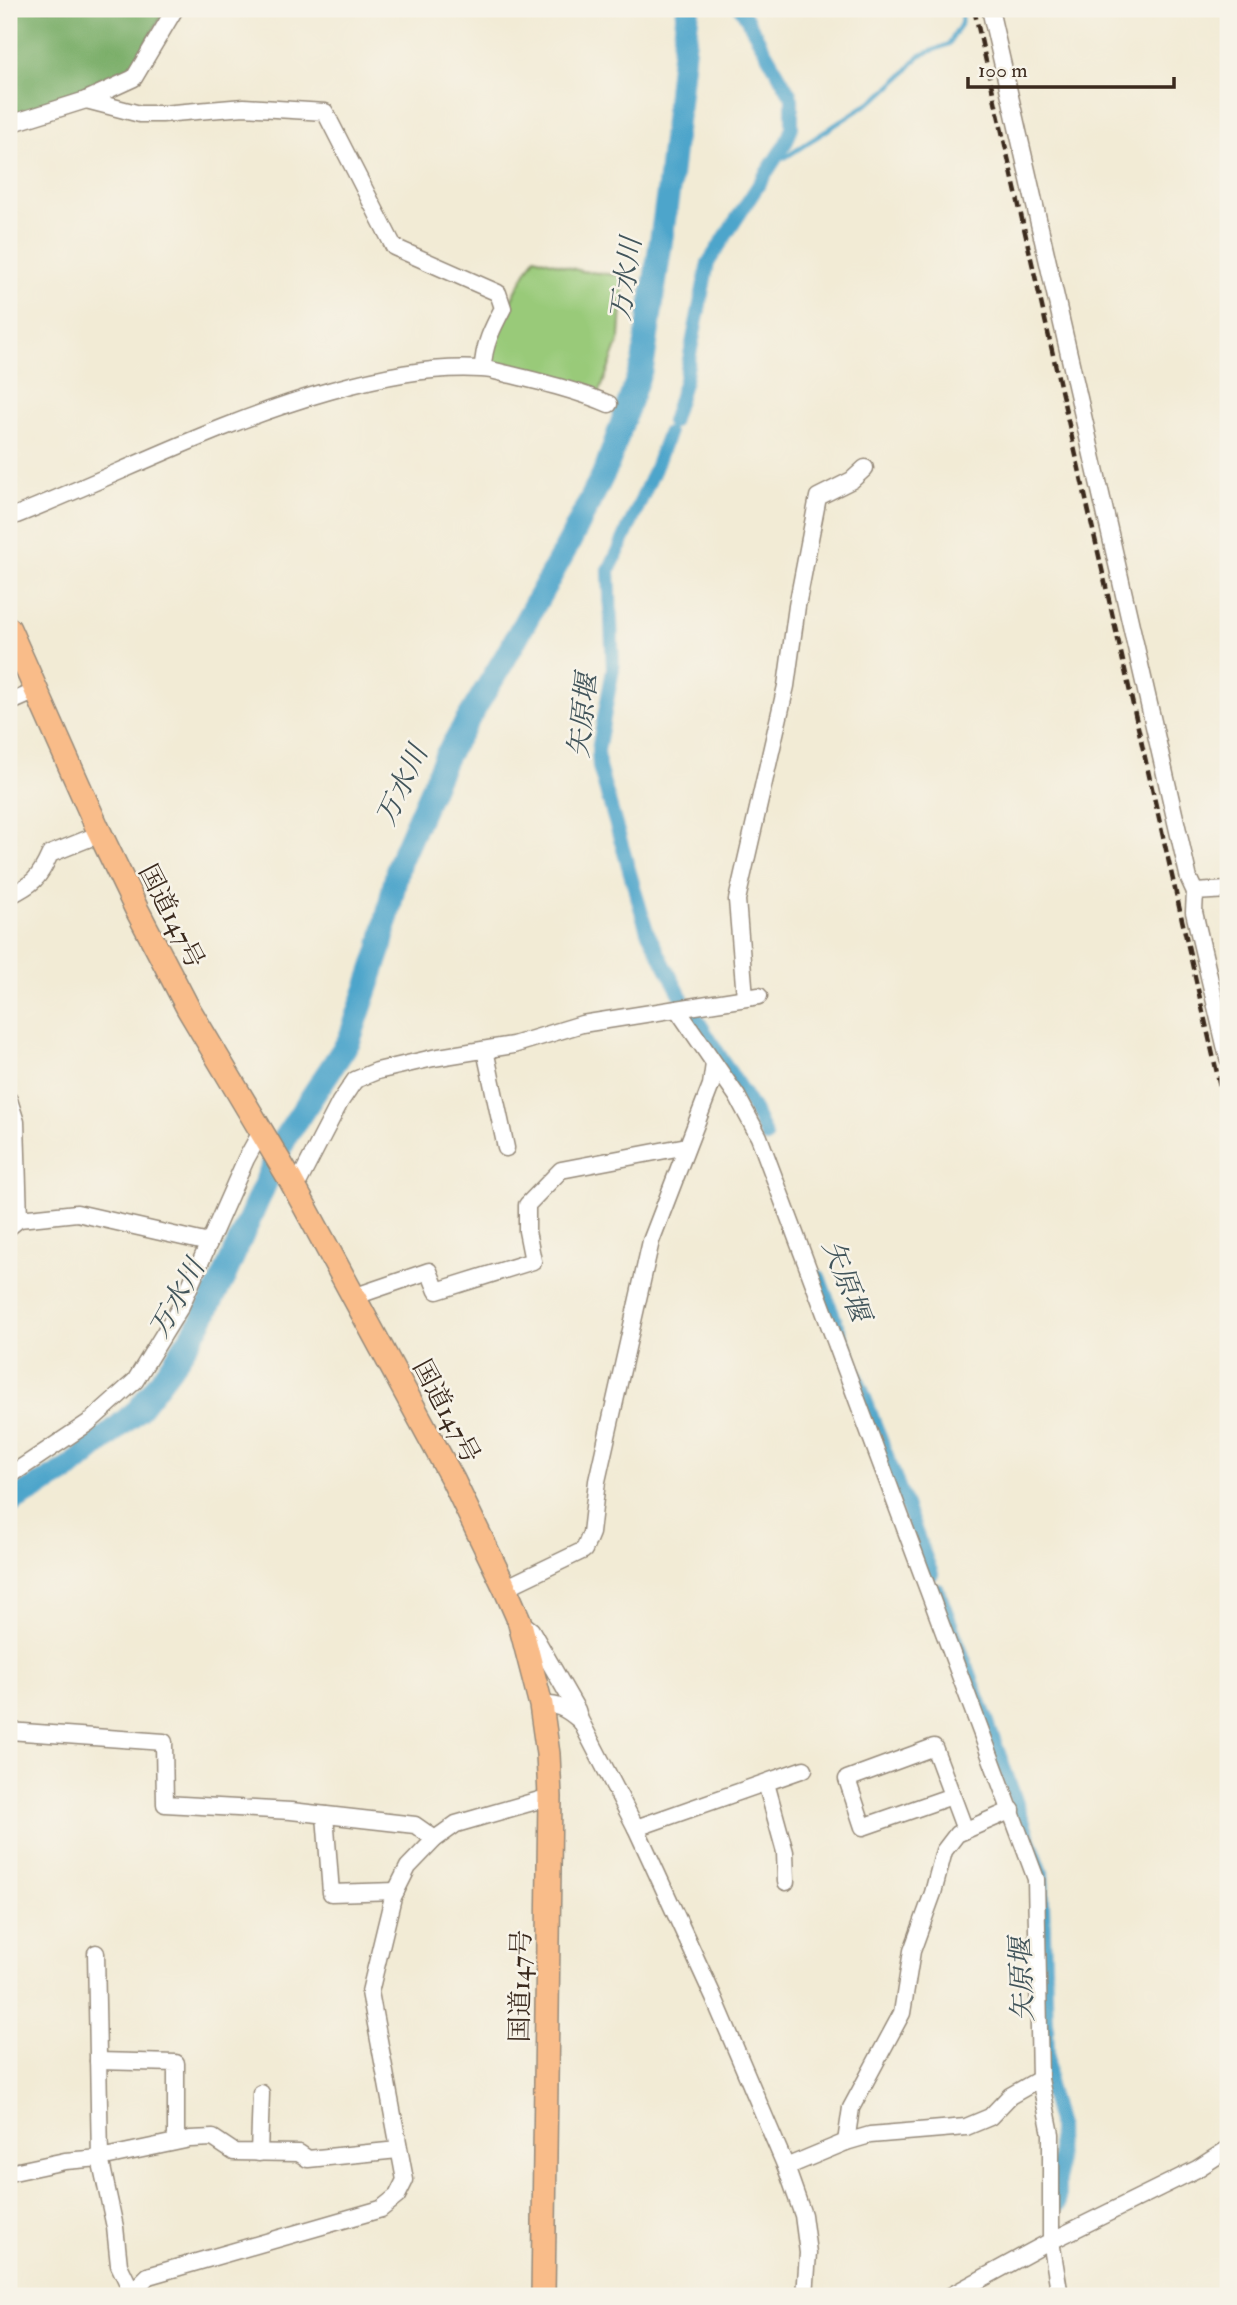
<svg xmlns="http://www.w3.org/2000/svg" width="1237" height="2305" font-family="'IM FELL Double Pica','Noto Serif JP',serif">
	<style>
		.green { fill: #99ca79; stroke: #6a7a4c; stroke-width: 2 }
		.forest { fill: #7aae69; stroke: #5a6c44; stroke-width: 2 }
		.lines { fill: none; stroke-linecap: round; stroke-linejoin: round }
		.stream { stroke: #4ea5cb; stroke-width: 4.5 }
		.canal { stroke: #4ea5cb; stroke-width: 14 }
		.river { stroke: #4ea5cb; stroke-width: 24 }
		.minor-casing { stroke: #968a7a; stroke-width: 19 }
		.highway-casing { stroke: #968a7a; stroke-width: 26 }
		.minor { stroke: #fff; stroke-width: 16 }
		.highway { stroke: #f9bc89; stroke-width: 23 }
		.rail { stroke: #3b2a1e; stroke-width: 4.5; stroke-dasharray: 10 5; stroke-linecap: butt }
		.labels { text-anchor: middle; stroke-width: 5; stroke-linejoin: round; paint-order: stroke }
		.street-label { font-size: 26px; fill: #3b2a1e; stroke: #f7f3e8 }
		.water-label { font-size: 28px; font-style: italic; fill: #42555b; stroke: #f7f3e8 }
	</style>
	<rect width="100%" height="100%" fill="#f7f3e8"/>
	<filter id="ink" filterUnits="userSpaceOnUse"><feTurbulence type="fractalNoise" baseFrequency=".0143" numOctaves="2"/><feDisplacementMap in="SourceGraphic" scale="14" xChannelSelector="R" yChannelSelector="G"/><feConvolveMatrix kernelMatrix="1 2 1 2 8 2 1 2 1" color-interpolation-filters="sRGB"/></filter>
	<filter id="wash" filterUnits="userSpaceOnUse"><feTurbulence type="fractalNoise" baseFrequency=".00686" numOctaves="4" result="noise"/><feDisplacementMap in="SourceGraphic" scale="28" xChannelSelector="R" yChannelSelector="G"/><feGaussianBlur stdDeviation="1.57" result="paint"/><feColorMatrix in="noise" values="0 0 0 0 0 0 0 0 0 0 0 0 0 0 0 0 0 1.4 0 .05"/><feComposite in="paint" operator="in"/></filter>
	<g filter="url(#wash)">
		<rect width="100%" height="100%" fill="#f2ebd5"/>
		<!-- green -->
		<path class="green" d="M 535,257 L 581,271 L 624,276 L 620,338 L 599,394 L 488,361 C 498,323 515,290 535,257 Z"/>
		<!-- forest -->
		<path class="forest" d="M 9,9 L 166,9 L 128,73 L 84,96 L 14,117 L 9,115 Z"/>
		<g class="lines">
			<!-- stream -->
			<path class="stream" d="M 775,159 L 786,157 L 881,95 L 903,75 L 919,56 L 949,44 L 961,24 L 963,9"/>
			<!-- canal -->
			<g class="canal">
				<path d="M 741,9 L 790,94"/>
				<path d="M 672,422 L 685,380 L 708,263 L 787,141 L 792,127 L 792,99"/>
				<path d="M 620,547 L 654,471 L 668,434"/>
				<path d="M 618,552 L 609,570 L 613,669 L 598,750 L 599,767 L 647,931 L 682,998"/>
				<path d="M 694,1014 L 754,1110 L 766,1137"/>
				<path d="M 819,1277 L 932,1574"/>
				<path d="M 938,1590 L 989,1725"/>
				<path d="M 992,1734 L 1042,1873 L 1049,2089 L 1058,2122 L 1059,2205"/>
			</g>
			<!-- river -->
			<path class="river" d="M 9,1503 L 70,1468 L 138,1410 L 169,1370 L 199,1325 L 224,1277 L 286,1136 L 349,1041 L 380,950 L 399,863 L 446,756 L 505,658 L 570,541 L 606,469 L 643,363 L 669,186 L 688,9"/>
		</g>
	</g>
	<g filter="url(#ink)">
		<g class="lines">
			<defs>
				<g id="minor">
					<path d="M 990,9 C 1056,299 1122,589 1189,879 L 1195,892 L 1194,912 L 1228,1058"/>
					<path d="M 86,100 L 140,114 L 162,114 L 244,107 L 325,112 L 394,247 L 498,293 L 503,308 C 493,327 483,346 483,368"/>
					<path d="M 9,121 L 16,122 L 86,100 L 134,78 L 175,9"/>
					<path d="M 9,518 C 116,476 219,422 329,391 C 379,377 429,366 481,369 C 491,369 502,373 512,375 C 545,383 578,391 609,404"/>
					<path d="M 9,703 L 36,691"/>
					<path d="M 1195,892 L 1228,890"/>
					<path d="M 9,896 C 33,884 39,879 50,854 L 100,834"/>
					<path d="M 745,997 L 737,900 L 786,686 L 797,606 L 818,497 L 852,480 L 865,468"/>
					<path d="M 677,1009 L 737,1096 L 759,1137 L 1036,1879 L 1040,2079 L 1051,2134 L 1051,2241 L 1060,2296"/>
					<path d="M 485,1050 L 506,1148"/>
					<path d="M 9,1100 L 16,1122 L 19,1219"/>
					<path d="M 295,1189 L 340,1102 L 355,1080 L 377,1071 L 433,1058 L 513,1045 L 582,1024 L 759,996"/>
					<path d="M 9,1227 L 19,1219 L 77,1213 L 209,1243"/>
					<path d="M 353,1297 L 429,1271 L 437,1291 L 533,1261 L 527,1231 L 527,1205 L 561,1170 L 687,1146"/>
					<path d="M 9,1476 L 88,1423 L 135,1381 L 181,1306 L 246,1159 L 261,1132"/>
					<path d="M 505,1588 L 584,1550 L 591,1533 L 597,1481 L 651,1241 L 711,1085 L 714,1064"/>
					<path d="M 522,1623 L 531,1630 L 577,1710 L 580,1720 L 636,1828 L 714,1998 L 786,2167 L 803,2215 L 808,2253 L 805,2296"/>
					<path d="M 541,1705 C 557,1704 565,1708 578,1719"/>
					<path d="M 9,1731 L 164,1742 L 165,1804 L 291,1811 L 415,1825 L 435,1839"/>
					<path d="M 766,1783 L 785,1852 L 786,1882"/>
					<path d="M 952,1796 L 863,1827 L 847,1779 L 934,1747 L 965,1830"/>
					<path d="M 325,1815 L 331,1893 L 396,1891"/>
					<path d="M 636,1828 L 804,1769"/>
					<path d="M 96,1953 L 100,2158 L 115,2227 L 119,2265 L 132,2292 L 132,2296"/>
					<path d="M 98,2061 L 176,2063 L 176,2141"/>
					<path d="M 846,2142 L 851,2108 L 902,2013 L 912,1951 L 933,1893 L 944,1851 L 957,1834 L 1012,1810"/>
					<path d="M 259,2153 L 261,2093"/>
					<path d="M 786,2167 L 846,2142 L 870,2135 L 966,2127 L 990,2117 L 1010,2096 L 1040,2079"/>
					<path d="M 9,2173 L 65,2161 L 100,2158 L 190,2139 L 213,2138 L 234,2152 L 299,2153 L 308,2159 L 398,2150"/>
					<path d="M 132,2292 L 148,2276 L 381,2209 L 397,2196 L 405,2180 L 370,1992 L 393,1897 L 408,1867 L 435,1839 L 456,1824 L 550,1797"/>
					<path d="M 950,2296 L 1051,2241 L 1197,2169 L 1228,2149"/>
				</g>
				<path id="highway" d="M 9,629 L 97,827 L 137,910 L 188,1008 L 291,1181 L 453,1480 L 505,1588 L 519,1620 L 541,1705 L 548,1754 L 550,1797 L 543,2296"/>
			</defs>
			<!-- minor casing -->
			<use href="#minor" class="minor-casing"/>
			<!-- highway casing -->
			<use href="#highway" class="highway-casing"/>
			<!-- minor -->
			<use href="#minor" class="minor"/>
			<!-- highway -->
			<use href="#highway" class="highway"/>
			<!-- rail -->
			<path class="rail" d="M 974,9 L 1228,1121"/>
		</g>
	</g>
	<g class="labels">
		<!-- street labels -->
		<g class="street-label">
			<text transform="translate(172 916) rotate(63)" y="9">国道147号</text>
			<text transform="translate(447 1411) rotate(62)" y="9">国道147号</text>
			<text transform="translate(520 1986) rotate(-89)" y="9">国道147号</text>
		</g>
		<!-- water labels -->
		<g class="water-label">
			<text transform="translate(625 279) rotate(-82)" y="10">万水川</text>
			<text transform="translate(582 716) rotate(-84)" y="10">矢原堰</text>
			<text transform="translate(401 785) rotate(-65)" y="10">万水川</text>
			<text transform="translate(847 1280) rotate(69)" y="10">矢原堰</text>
			<text transform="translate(176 1298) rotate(-61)" y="10">万水川</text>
			<text transform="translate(1021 1980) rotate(-92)" y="10">矢原堰</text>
		</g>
	</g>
	<!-- margin -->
	<rect width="1237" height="2305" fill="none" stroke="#f7f3e8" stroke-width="35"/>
	<!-- scale -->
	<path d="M968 77v10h206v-10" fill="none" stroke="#3b2a1e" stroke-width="3.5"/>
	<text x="978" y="77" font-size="21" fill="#3b2a1e" stroke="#f7f3e8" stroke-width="5" paint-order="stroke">100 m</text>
</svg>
